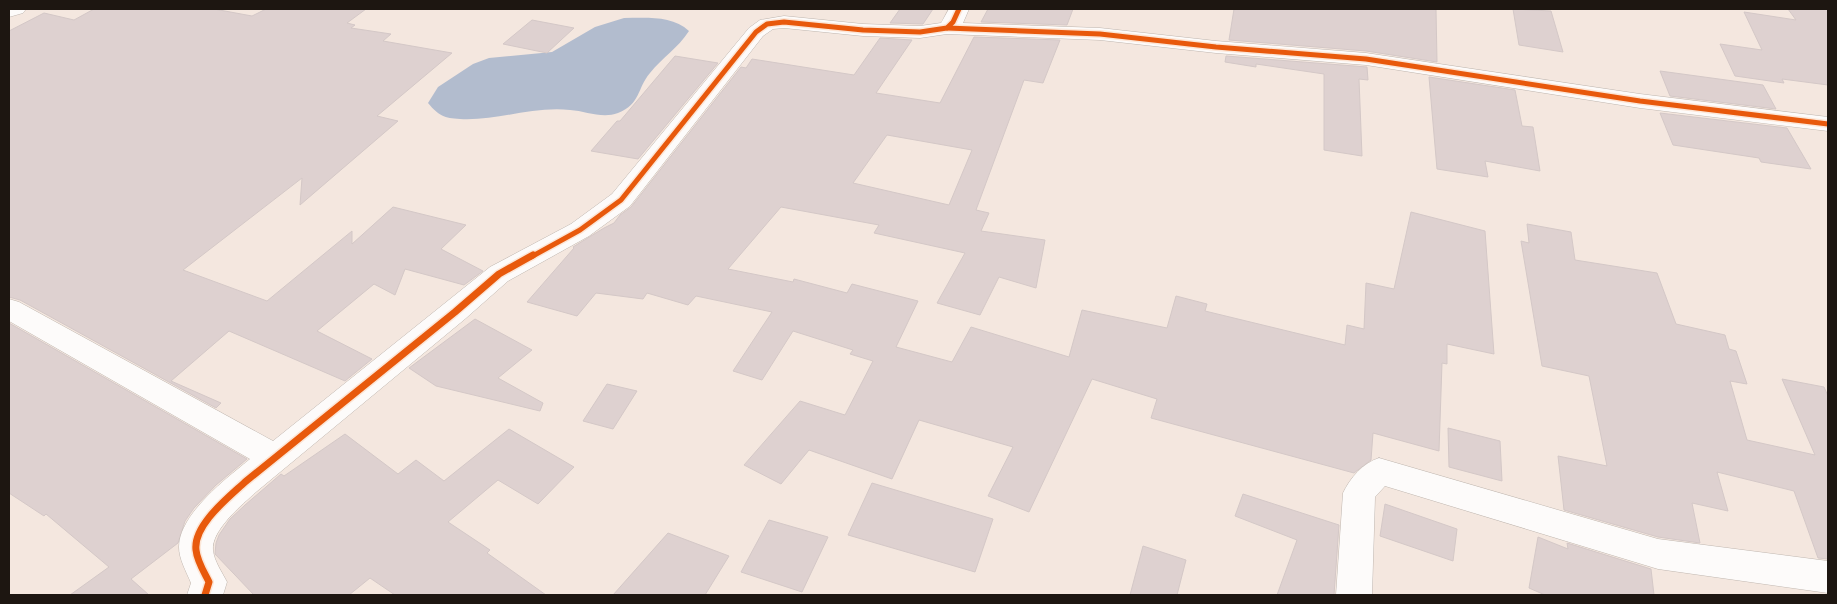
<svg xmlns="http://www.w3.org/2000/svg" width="1837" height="604" font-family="'Sofia Sans Condensed',sans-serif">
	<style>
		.water { fill: #b2bcce }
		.building { fill: #ded1d0; stroke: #d4c8c7; fill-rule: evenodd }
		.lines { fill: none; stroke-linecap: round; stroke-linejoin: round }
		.street-casing { stroke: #bfb6af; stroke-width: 1 }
		.street { fill: #fdfbfa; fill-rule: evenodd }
		.cycleway-far1-casing { stroke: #fce6d7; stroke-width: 8 }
		.cycleway-casing { stroke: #fce6d7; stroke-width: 10 }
		.cycleway-far1 { stroke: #e8590c; stroke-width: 5 }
		.cycleway { stroke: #e8590c; stroke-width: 7 }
	</style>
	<rect width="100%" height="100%" fill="#f4e7df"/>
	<!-- water -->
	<path class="water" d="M 624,18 C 645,18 672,15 689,31 C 678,48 662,58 650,73 C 637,88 641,104 618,113 C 602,119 586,111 570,110 C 533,106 497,121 460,119 C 444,118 439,116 428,103 L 438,87 L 473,64 L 489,58 L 552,52 L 595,27 Z"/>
	<!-- building -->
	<g class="building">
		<path d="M 94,9 L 214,9 L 252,16 L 266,9 L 366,9 L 347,23 L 355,25 L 351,28 L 391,34 L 383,41 L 452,53 L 377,116 L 398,121 L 300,205 L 302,178 L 183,270 L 267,301 L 352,231 L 352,244 L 393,207 L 466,225 L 441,249 L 483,271 L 464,285 L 405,269 L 395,295 L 374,284 L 317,331 L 372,359 L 345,381 L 229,331 L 171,381 L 221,403 L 216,408 L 20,300 L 9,297 L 9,31 L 44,13 L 74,20 Z"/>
		<path d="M 900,9 L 933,9 L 923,24 L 890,23 Z"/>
		<path d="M 988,9 L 1073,9 L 1067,25 L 981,22 Z"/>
		<path d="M 1234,9 L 1436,9 L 1437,62 L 1366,51 L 1229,40 Z"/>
		<path d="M 1513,9 L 1551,11 L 1563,52 L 1519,45 Z"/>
		<path d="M 1788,9 L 1828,9 L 1828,85 L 1782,79 L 1784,83 L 1735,76 L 1720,44 L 1762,50 L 1744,12 L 1796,20 Z"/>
		<path d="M 532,20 L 574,28 L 547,53 L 503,44 Z"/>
		<path d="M 974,37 L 1060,40 L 1043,83 L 1024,80 L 976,210 L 989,213 L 981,231 L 1045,240 L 1036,288 L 999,277 L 980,315 L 937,303 L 965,253 L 874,233 L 879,225 L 781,207 L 728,269 L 793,282 L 794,279 L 847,293 L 852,284 L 918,301 L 896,347 L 952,362 L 971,327 L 1069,357 L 1082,310 L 1167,328 L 1176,296 L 1207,304 L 1205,311 L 1345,345 L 1347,325 L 1364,329 L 1366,283 L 1394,289 L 1411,212 L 1485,231 L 1494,354 L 1447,344 L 1447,364 L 1442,363 L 1439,451 L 1373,433 L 1371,460 L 1354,473 L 1151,418 L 1157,399 L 1092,379 L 1029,512 L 988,496 L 1013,447 L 919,420 L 892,479 L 809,450 L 781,484 L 744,465 L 800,401 L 845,415 L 873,361 L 850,354 L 853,350 L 793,331 L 762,380 L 733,371 L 772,312 L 696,296 L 688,305 L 647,293 L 643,299 L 596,293 L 577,316 L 527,302 L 574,248 L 573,247 L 604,228 L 614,223 L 620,215 L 631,207 L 741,67 L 746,68 L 752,59 L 854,75 L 880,38 L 912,40 L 876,93 L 940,103 ZM 887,135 L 972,150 L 949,205 L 853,183 Z"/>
		<path d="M 675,56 L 718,63 L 638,159 L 591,151 L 617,121 L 620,121 Z"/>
		<path d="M 1226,56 L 1367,67 L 1368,80 L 1359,79 L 1362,156 L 1324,150 L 1324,74 L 1256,64 L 1256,67 L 1225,62 Z"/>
		<path d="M 1660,71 L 1763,85 L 1776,109 L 1670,96 Z"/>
		<path d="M 1429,77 L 1515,90 L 1522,126 L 1533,127 L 1540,171 L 1485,161 L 1488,177 L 1437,169 Z"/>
		<path d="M 1660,113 L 1787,128 L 1811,169 L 1761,162 L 1759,158 L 1673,145 Z"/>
		<path d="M 1527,224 L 1571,232 L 1575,260 L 1657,273 L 1676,324 L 1725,335 L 1729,349 L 1736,351 L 1747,384 L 1730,381 L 1747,440 L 1815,455 L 1782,379 L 1824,387 L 1828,396 L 1828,559 L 1818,558 L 1794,491 L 1717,472 L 1728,511 L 1692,503 L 1700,543 L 1658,537 L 1564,510 L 1558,456 L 1607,466 L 1589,376 L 1542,366 L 1521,241 L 1529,243 Z"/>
		<path d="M 475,319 L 532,350 L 498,378 L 543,403 L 540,411 L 436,386 L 409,368 Z"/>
		<path d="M 9,323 L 247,459 L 216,485 L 194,508 L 185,521 L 178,543 L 131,579 L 149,595 L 70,595 L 109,567 L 46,514 L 44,516 L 9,493 Z"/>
		<path d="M 607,384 L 637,391 L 613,429 L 583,421 Z"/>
		<path d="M 1448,428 L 1500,441 L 1502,481 L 1449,467 Z"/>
		<path d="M 509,429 L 574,467 L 538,504 L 498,480 L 448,522 L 490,550 L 487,553 L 546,595 L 395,595 L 370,578 L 349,595 L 254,595 L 215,554 L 216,543 L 219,535 L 230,519 L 245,505 L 281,474 L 284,476 L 345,434 L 398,474 L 416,460 L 444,481 Z"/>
		<path d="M 872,483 L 993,519 L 975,572 L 848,535 Z"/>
		<path d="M 1243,494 L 1339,525 L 1334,595 L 1277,595 L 1297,540 L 1235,516 Z"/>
		<path d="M 1385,504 L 1457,529 L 1453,561 L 1380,536 Z"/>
		<path d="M 769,520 L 828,537 L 802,592 L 741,572 Z"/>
		<path d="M 668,533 L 729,556 L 705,595 L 613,595 Z"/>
		<path d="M 1538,537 L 1568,549 L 1567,543 L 1651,569 L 1654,595 L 1545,595 L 1529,588 Z"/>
		<path d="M 1143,546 L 1186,560 L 1177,595 L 1130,595 Z"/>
	</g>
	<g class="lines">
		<defs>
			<g id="street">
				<path d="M 9,9 L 26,9 L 23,13 L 9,17 Z"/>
				<path d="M 949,9 L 969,9 L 963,23 L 1100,28 L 1216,41 L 1366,53 L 1640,94 L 1828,117 L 1828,131 L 1640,108 L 1366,65 L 1216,53 L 1100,40 L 947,34 L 920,38 L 863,36 L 784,28 L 773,29 L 763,36 L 630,206 L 589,236 L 508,281 L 465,319 L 256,492 C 243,504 211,530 213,550 C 214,561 222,572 227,582 L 223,595 L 187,595 L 191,583 C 186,571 179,559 179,547 C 179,514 227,478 250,459 L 9,321 L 9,299 L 19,302 L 273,441 L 490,267 L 571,224 L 612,194 L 749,28 L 760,20 L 784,16 L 863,24 L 920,26 L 941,23 Z"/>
				<path d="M 1379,458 L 1658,539 L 1828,561 L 1828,593 L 1658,569 L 1385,486 L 1375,497 L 1372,595 L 1336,595 L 1343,493 C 1350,478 1363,463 1379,458 Z"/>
			</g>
		</defs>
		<!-- street casing -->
		<use href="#street" class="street-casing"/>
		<!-- street -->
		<use href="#street" class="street"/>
		<defs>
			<g id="cycleway-far1">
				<path d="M 947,28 L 1100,34 L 1216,47 L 1366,59 L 1640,101 L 1828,124"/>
				<path d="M 531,257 L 580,230 L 621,200 L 756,32 L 767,24 L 784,22 L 863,30 L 920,32 L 947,28 L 953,22 L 959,9"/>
			</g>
			<path id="cycleway" d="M 205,595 L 209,582 C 204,572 197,561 196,550 C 193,525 229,497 245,482 L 455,312 L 499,274 L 533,255"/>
		</defs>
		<!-- cycleway-far1 casing -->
		<use href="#cycleway-far1" class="cycleway-far1-casing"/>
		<!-- cycleway casing -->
		<use href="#cycleway" class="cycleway-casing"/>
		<!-- cycleway-far1 -->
		<use href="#cycleway-far1" class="cycleway-far1"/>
		<!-- cycleway -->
		<use href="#cycleway" class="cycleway"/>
	</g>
	<!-- border -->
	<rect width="1837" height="604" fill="none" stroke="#1d1611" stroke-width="20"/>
</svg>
